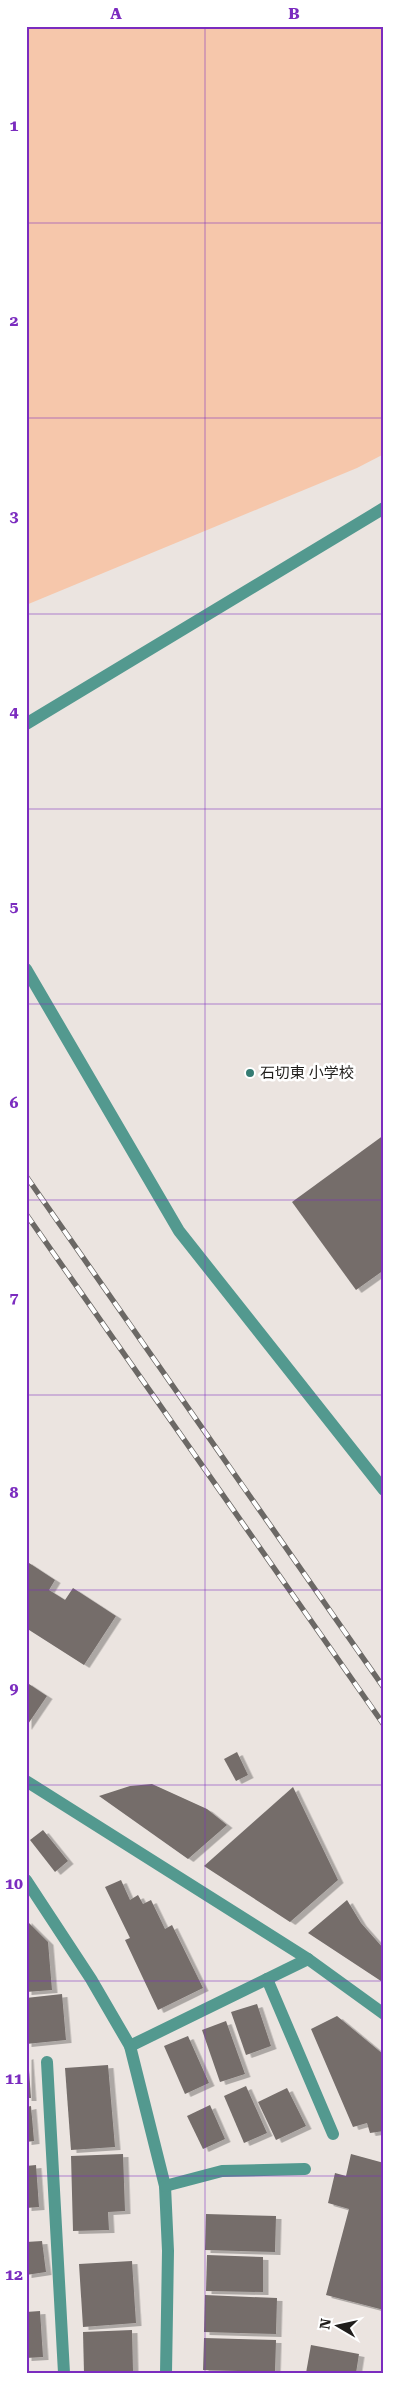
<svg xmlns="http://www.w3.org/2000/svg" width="410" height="2399" font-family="'Roboto Serif','Noto Sans JP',serif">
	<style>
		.green { fill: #f6c7ab }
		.building { fill: #746d6a; filter: url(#shadow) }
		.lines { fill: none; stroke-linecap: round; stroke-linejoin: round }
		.minor { stroke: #53998f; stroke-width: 12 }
		.rail-casing { stroke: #6b6865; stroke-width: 5.5 }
		.rail { stroke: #fff; stroke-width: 4; stroke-dasharray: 11; stroke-linecap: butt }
		.grid { fill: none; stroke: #7b2cbf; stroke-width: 1; stroke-opacity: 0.55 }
		.poi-dot { fill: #357c73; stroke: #fff; stroke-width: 2 }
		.labels { text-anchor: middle; stroke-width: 5; stroke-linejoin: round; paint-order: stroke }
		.poi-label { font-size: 15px; fill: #201e1c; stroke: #fff; text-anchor: start }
		.neatline { fill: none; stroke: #7b2cbf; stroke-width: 2 }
		.grid-label { font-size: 16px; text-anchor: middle; font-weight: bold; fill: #7b2cbf }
	</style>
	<defs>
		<filter id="shadow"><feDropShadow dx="5.5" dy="3" stdDeviation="0" flood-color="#0004"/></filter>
	</defs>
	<rect width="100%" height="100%" fill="#ebe4e0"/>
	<!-- green -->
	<path class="green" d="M 26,26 L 384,26 L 384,454 L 357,468 L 26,605 Z"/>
	<!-- building -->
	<g class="building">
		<path d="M 384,1135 L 384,1270 L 356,1290 L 292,1202 Z"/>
		<path d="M 26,1561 L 55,1580 L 49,1590 L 65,1600 L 73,1588 L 116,1616 L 84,1665 L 26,1628 Z"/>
		<path d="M 26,1682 L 47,1696 L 26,1727 Z"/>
		<path d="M 237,1752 L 248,1775 L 236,1781 L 224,1759 Z"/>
		<path d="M 152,1784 L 207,1809 L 227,1825 L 188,1859 L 99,1796 L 130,1786 Z"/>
		<path d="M 293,1787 L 338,1880 L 290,1922 L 204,1866 Z"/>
		<path d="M 43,1830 L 68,1861 L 55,1872 L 30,1840 Z"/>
		<path d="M 121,1880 L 130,1900 L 138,1895 L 143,1904 L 151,1900 L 165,1929 L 172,1925 L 203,1988 L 158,2010 L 125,1940 L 130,1938 L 105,1887 Z"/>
		<path d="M 347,1900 L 361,1923 L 384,1949 L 384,1983 L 308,1933 Z"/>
		<path d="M 26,1920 L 48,1942 L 52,1990 L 26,1992 Z"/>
		<path d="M 62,1994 L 66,2040 L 26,2044 L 26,1998 Z"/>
		<path d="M 257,2004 L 271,2046 L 246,2055 L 231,2012 Z"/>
		<path d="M 337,2016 L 383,2054 L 384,2131 L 370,2133 L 367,2123 L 353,2127 L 311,2029 Z"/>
		<path d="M 226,2021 L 245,2074 L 220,2082 L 202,2030 Z"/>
		<path d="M 188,2036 L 209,2083 L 185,2094 L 164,2046 Z"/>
		<path d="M 28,2056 L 31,2098 L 26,2098 L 26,2057 Z"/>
		<path d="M 108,2065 L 115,2147 L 71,2150 L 65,2068 Z"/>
		<path d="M 246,2086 L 267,2133 L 244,2143 L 224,2096 Z"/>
		<path d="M 287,2088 L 306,2126 L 276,2140 L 258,2102 Z"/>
		<path d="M 210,2105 L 225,2139 L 203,2149 L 187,2116 Z"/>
		<path d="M 31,2106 L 34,2141 L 26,2142 L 26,2107 Z"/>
		<path d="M 123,2154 L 125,2211 L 108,2212 L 109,2230 L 73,2231 L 71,2156 Z"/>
		<path d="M 351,2154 L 384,2163 L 384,2310 L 326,2295 L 349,2209 L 328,2203 L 335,2173 L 346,2176 Z"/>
		<path d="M 36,2165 L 39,2207 L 26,2208 L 26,2166 Z"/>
		<path d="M 206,2214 L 276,2216 L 275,2252 L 205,2250 Z"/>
		<path d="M 42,2241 L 46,2272 L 26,2275 L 26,2242 Z"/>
		<path d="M 207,2255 L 263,2257 L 263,2292 L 206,2291 Z"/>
		<path d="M 132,2261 L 136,2323 L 83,2327 L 79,2264 Z"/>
		<path d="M 205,2295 L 277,2298 L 276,2334 L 204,2332 Z"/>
		<path d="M 40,2311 L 43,2357 L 26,2358 L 26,2312 Z"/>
		<path d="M 132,2330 L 133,2371 L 84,2373 L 83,2332 Z"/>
		<path d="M 204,2338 L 276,2340 L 275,2372 L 203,2370 Z"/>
		<path d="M 311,2345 L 359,2354 L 356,2373 L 306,2373 Z"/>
	</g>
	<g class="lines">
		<!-- minor -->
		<g class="minor">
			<path d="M 26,724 L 384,508"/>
			<path d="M 26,969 L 179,1231 L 384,1490"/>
			<path d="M 26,1781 L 308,1959 L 384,2014"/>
			<path d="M 26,1880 L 91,1979 L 130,2046 L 165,2186 L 168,2251 L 166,2373"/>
			<path d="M 267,1979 L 333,2134"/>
			<path d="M 130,2046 L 308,1959"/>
			<path d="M 47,2062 L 64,2373"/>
			<path d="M 165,2186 L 222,2171 L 305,2169"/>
		</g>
		<defs>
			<g id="rail">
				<path d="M 26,1176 L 384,1688"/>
				<path d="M 26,1214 L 384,1725"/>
			</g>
		</defs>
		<!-- rail casing -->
		<use href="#rail" class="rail-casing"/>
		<!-- rail -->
		<use href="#rail" class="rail"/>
	</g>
	<!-- grid -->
	<path class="grid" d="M 205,26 L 205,2373M 26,223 L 384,223M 26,418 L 384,418M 26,614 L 384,614M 26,809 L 384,809M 26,1004 L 384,1004M 26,1200 L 384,1200M 26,1395 L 384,1395M 26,1590 L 384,1590M 26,1785 L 384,1785M 26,1981 L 384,1981M 26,2176 L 384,2176"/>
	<!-- markers -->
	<circle class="poi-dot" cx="250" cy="1073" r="5"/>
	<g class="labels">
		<!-- poi labels -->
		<g class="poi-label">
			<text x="260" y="1078">石切東 小学校</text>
		</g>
	</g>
	<!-- border -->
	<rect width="410" height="2399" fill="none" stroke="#ffffff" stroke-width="55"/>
	<!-- north arrow -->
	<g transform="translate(338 2326) rotate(279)" stroke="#ffffff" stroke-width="4" paint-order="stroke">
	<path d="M0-4L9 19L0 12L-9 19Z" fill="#201e1c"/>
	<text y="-8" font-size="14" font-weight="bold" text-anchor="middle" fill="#201e1c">N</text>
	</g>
	<rect x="28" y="28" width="354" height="2344" class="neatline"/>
	<g class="grid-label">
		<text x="116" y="19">A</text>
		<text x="294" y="19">B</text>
		<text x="14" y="131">1</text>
		<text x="14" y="326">2</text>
		<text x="14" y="522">3</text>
		<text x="14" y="717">4</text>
		<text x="14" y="912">5</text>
		<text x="14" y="1108">6</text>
		<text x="14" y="1303">7</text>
		<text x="14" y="1498">8</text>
		<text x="14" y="1694">9</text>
		<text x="14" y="1889">10</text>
		<text x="14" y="2084">11</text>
		<text x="14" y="2280">12</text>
	</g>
</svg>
